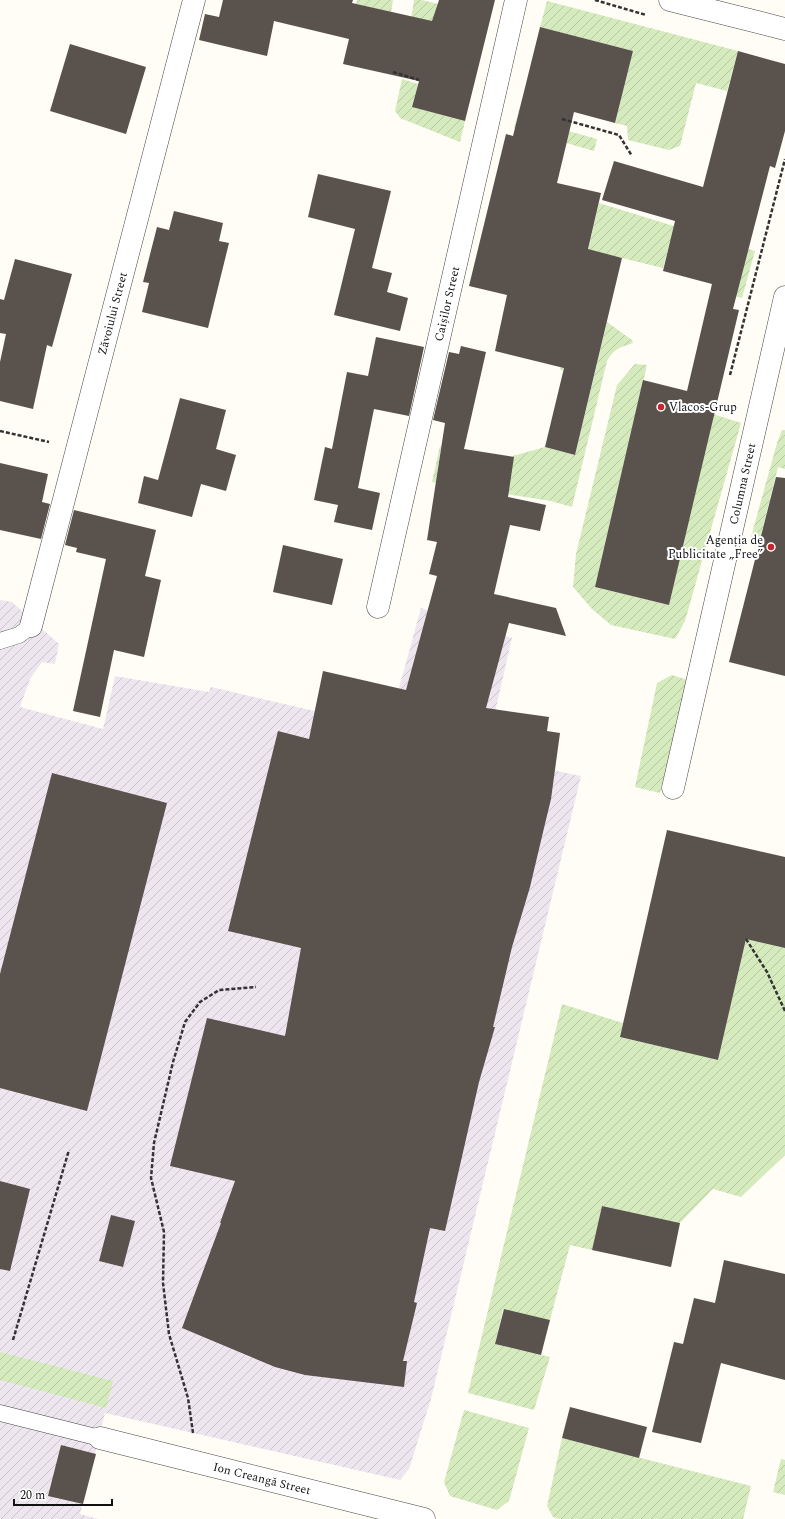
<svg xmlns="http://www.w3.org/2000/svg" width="785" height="1519" font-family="Spectral,serif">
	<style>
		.industrial { fill: url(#industrial-furrows) }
		.garden { fill: url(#garden-furrows) }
		.building { fill: #5a524d }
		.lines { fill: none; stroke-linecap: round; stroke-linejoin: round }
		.lane-casing { stroke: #444; stroke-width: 17 }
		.street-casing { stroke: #444; stroke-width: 23 }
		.path { stroke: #333; stroke-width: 2.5; stroke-dasharray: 4 2; stroke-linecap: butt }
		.lane { stroke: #fff; stroke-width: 16 }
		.street { stroke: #fff; stroke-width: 22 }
		.poi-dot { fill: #c4262e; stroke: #fff; stroke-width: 1.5 }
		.labels { text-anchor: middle; stroke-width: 4; stroke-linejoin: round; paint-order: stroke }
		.street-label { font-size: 12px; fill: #111; stroke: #fff }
		.poi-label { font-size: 12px; fill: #111; stroke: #fff; text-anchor: start }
	</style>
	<defs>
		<pattern id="industrial-furrows" width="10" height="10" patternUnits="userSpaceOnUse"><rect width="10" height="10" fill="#eee6ef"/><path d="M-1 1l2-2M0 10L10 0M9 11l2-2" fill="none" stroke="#cbc4cc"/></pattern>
		<pattern id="garden-furrows" width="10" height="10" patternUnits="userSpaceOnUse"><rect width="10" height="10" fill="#d5ebbd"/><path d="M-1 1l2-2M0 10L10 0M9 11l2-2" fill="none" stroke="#b6c8a1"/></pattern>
	</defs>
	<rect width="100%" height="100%" fill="#fffdf5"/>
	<!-- industrial -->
	<path class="industrial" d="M 0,600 L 12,602 L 59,644 L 55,664 L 42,662 L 30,679 L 20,707 L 103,729 L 115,676 L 209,692 L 211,687 L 388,728 L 421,608 L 512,638 L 485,756 L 581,776 L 431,1399 L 409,1469 L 400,1480 L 105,1413 L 80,1514 L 98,1519 L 0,1519 Z"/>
	<!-- garden -->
	<g class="garden">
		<path d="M 357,0 L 393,0 L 391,12 L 356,4 Z"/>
		<path d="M 414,0 L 422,0 L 438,4 L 421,73 L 403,69 Z"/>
		<path d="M 547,1 L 738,51 L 727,91 L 696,83 L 680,146 L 669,150 L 628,140 L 627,126 L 615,123 L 633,51 L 540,27 Z"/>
		<path d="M 402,79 L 418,84 L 412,107 L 465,121 L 460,142 L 400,118 L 395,111 Z"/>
		<path d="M 522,99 L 559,108 L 554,127 L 597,139 L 594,151 L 514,128 Z"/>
		<path d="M 599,203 L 755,251 L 742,298 L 711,290 L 712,284 L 670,242 L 663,268 L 593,251 L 563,371 L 560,369 Z"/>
		<path d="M 607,322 L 632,340 L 633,343 C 621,347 613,349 607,361 L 572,507 L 551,501 L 432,482 L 440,446 L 441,446 L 437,477 L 545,447 L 575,455 Z"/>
		<path d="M 635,364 L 647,365 L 595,587 L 669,605 L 713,414 L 741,423 L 685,621 L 675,639 L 611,625 L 592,609 L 573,587 L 576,554 L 617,385 Z"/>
		<path d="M 782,430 L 785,430 L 785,469 L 778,467 L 760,539 L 751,537 L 777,443 Z"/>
		<path d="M 672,675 L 688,680 L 660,793 L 635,787 L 657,683 Z"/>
		<path d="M 746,939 L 785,948 L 785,1155 L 741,1197 L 713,1189 L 680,1223 L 602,1206 L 592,1250 L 570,1245 L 550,1320 L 503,1310 L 495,1344 L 550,1357 L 534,1410 L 468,1393 L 562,1004 L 623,1023 L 620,1037 L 718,1060 Z"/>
		<path d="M 0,1352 L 113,1381 L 106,1408 L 0,1380 Z"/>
		<path d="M 464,1410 L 529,1428 L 509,1501 L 497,1510 L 450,1496 L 444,1482 Z"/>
		<path d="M 562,1438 L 751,1486 L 743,1519 L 559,1519 L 553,1517 L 547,1506 Z"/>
		<path d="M 781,1459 L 785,1460 L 785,1495 L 773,1492 Z"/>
	</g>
	<!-- building -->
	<g class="building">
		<path d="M 223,0 L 353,0 L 352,3 L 432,21 L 439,0 L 495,0 L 465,121 L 412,107 L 419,81 L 343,64 L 349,39 L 274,21 L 267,56 L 199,40 L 205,14 L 219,17 Z"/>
		<path d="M 540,27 L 633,51 L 615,123 L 574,112 L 557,183 L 601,193 L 588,249 L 622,258 L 575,455 L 545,447 L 564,368 L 495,351 L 507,295 L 469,286 L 506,134 L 513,136 Z"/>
		<path d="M 70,44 L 146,67 L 126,134 L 50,111 Z"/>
		<path d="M 738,51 L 785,64 L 785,131 L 775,168 L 770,166 L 733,309 L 739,310 L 669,605 L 595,587 L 643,380 L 687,391 L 712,284 L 663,271 L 675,221 L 602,200 L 614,161 L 703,187 Z"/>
		<path d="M 318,174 L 391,191 L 372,268 L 392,273 L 387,292 L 408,298 L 400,331 L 334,315 L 355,229 L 308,217 Z"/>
		<path d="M 174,211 L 223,223 L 219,241 L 229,243 L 208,328 L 142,312 L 149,283 L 143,282 L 157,227 L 169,230 Z"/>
		<path d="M 15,259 L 72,274 L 52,347 L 47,345 L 33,409 L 0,401 L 0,362 L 6,334 L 0,333 L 0,299 L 4,300 Z"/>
		<path d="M 376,337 L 424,347 L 409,416 L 374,409 L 358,488 L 380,493 L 372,530 L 334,522 L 338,505 L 314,500 L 325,447 L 332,449 L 347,372 L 368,376 Z"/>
		<path d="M 461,346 L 486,352 L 464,449 L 514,457 L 508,497 L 546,505 L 540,531 L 510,525 L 494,594 L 556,608 L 566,636 L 509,623 L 486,708 L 549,717 L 547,731 L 560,733 L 551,799 L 544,828 L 530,887 L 512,947 L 493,1027 L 495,1027 L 479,1082 L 445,1231 L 430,1228 L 414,1302 L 417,1303 L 403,1361 L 407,1361 L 404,1387 L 305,1375 L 275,1367 L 182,1328 L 221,1223 L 220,1223 L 235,1181 L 170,1166 L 207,1018 L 285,1036 L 301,948 L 228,931 L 278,731 L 309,739 L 323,671 L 406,690 L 437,576 L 429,574 L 437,542 L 427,540 L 445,423 L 433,420 L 449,352 L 459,354 Z"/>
		<path d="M 180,398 L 226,410 L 216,449 L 236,455 L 226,491 L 201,484 L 192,517 L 138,503 L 144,476 L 158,480 Z"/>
		<path d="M 0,463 L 48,474 L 42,502 L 50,504 L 41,539 L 0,530 Z"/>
		<path d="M 776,477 L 785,478 L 785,676 L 729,662 Z"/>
		<path d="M 74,510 L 156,530 L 145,576 L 161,580 L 144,657 L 114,650 L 100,717 L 73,711 L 106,559 L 76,552 L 77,548 L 65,545 Z"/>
		<path d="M 283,545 L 343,559 L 332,605 L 273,592 Z"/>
		<path d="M 52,773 L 167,803 L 87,1111 L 0,1088 L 0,974 Z"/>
		<path d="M 667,830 L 785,857 L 785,948 L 746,939 L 718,1060 L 620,1037 Z"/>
		<path d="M 0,1181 L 30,1189 L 10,1271 L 0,1269 Z"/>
		<path d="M 602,1206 L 680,1223 L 671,1267 L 592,1250 Z"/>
		<path d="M 111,1215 L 135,1221 L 123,1267 L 99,1261 Z"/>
		<path d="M 724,1260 L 785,1274 L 785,1380 L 721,1363 L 701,1443 L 652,1432 L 674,1342 L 683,1344 L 694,1298 L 715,1303 Z"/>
		<path d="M 504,1309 L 550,1320 L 541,1355 L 495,1344 Z"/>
		<path d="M 570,1407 L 647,1427 L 639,1458 L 562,1438 Z"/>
		<path d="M 61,1445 L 96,1454 L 83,1504 L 48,1496 Z"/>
	</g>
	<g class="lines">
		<defs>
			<g id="lane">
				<path d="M 0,641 L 19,635 L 31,626"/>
				<path d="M 0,1413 L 100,1438"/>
			</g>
			<g id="street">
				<path d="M 670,0 L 785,29"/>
				<path id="s1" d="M 378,607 L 516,0"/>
				<path id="s2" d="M 31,626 L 194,0"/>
				<path id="s3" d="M 673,788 L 785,297"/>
				<path id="s4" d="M 100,1438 L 424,1519"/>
			</g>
		</defs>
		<!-- lane casing -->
		<use href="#lane" class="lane-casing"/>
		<!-- street casing -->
		<use href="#street" class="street-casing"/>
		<!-- path -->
		<g class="path">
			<path d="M 595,0 L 646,15"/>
			<path d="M 393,72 L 419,80"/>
			<path d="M 562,119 L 619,135 L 632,156"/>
			<path d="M 730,375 L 785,159"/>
			<path d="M 0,431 L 49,442"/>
			<path d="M 746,939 L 767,972 L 785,1011"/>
			<path d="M 13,1340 L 69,1150"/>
			<path d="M 193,1433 L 188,1398 L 169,1334 L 163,1283 L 164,1232 L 151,1178 L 154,1143 L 173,1062 L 185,1022 L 200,1002 L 219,990 L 256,987"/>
		</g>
		<!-- lane -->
		<use href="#lane" class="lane"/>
		<!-- street -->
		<use href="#street" class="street"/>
	</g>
	<!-- markers -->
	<g class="poi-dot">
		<circle cx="661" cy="407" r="4"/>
		<circle cx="771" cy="547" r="4"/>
	</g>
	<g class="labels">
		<!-- street labels -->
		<g class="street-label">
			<text dy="4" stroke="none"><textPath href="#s1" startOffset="311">Caișilor Street</textPath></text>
			<text dy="4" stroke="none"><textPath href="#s2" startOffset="323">Zăvoiului Street</textPath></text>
			<text dy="4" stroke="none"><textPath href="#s3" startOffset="312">Columna Street</textPath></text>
			<text dy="4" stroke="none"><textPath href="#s4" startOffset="167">Ion Creangă Street</textPath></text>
		</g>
		<!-- poi labels -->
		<g class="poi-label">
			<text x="669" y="411">Vlacos-Grup</text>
			<text x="763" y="544" text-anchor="end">Agenția de<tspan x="763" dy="14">Publicitate „Free”</tspan></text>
		</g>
	</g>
	<!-- scale -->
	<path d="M14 1499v6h98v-6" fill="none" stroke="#111111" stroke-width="2"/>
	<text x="20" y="1499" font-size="12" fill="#111111" stroke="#ffffff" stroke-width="3" paint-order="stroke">20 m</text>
</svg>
